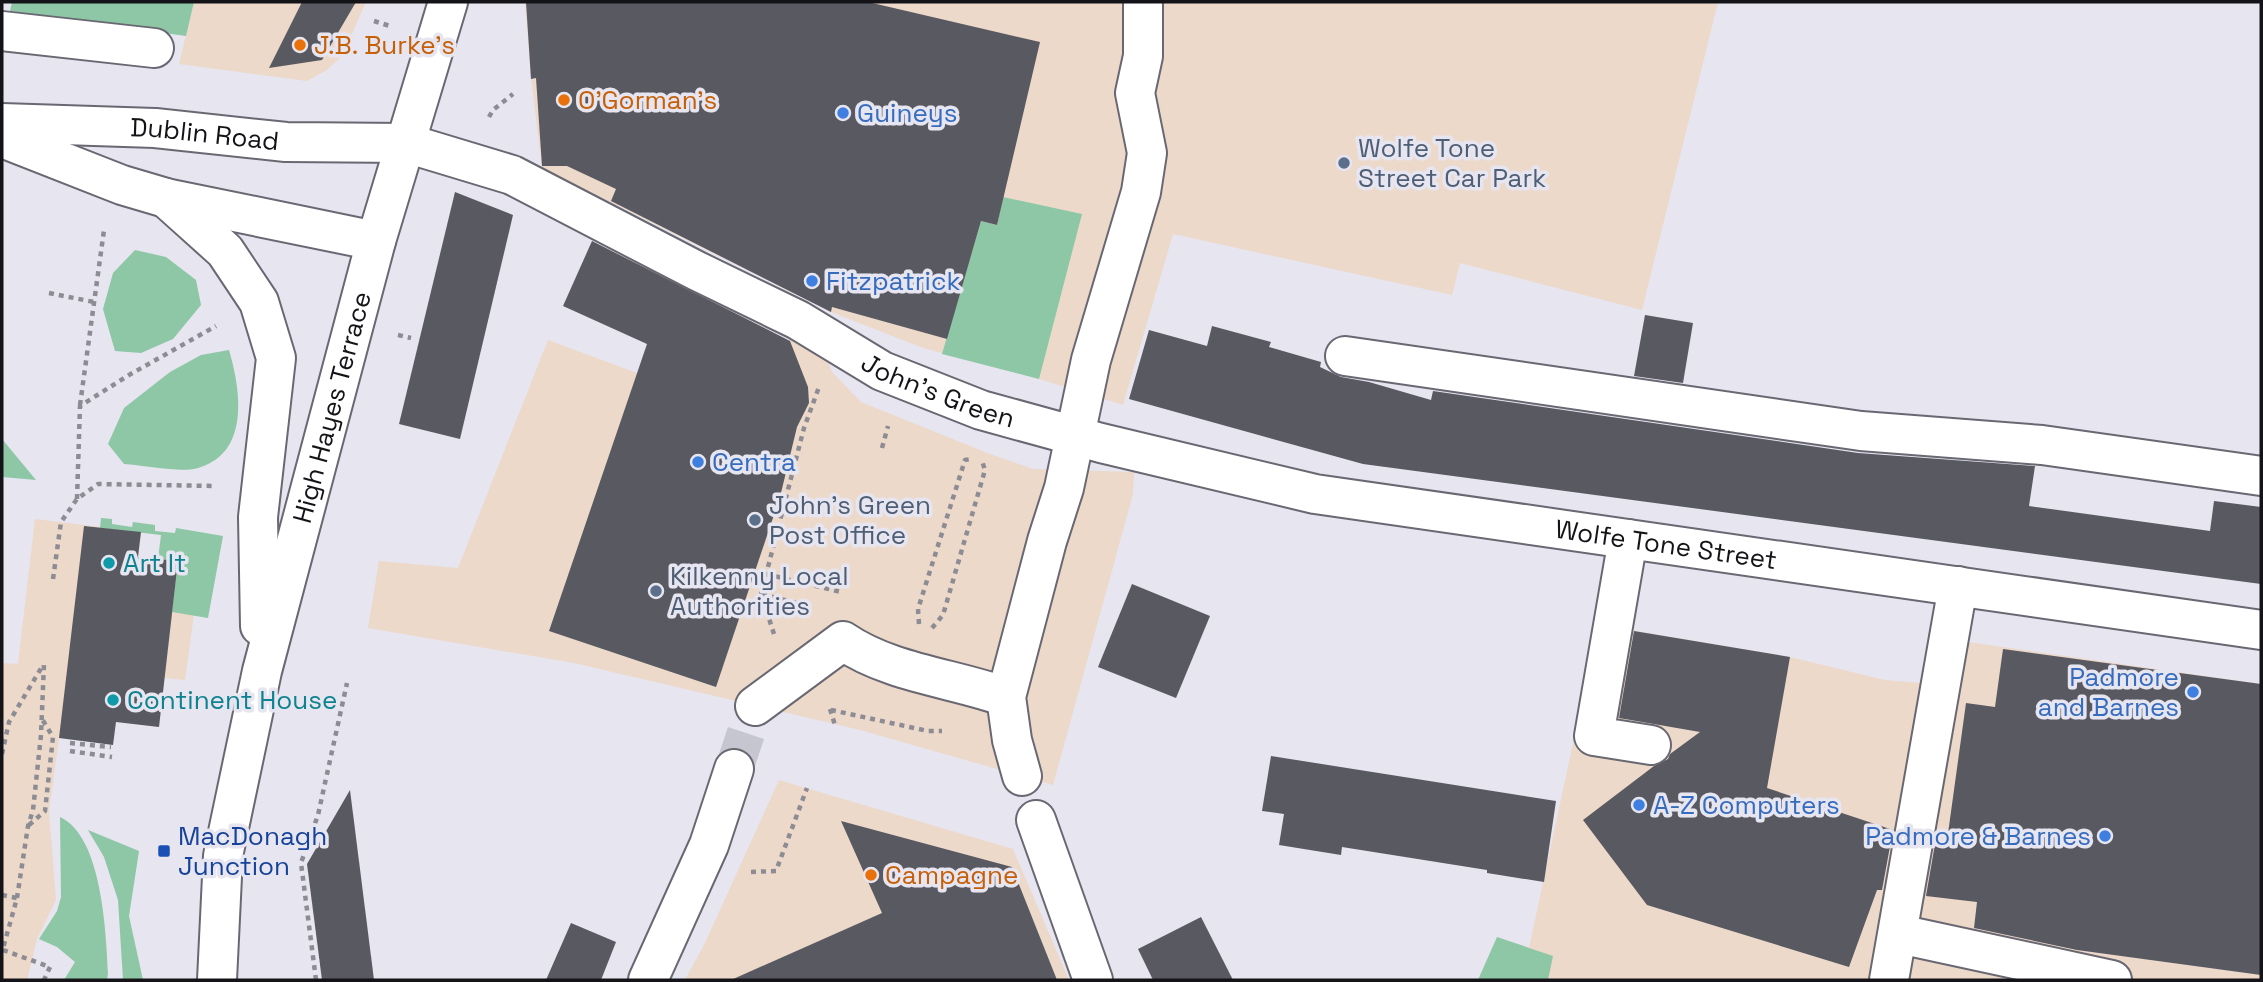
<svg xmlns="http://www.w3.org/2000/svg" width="2263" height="982" font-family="'Space Grotesk',sans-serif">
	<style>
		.commercial { fill: #ecd9ca }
		.green { fill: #8dc7a6 }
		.building { fill: #595962 }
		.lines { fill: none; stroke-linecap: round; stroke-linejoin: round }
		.minor-tunnel { stroke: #c6c6d0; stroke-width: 38; stroke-dasharray: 38 19; stroke-linecap: butt }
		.minor-casing { stroke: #696872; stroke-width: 42 }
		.major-casing { stroke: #696872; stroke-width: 42 }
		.path { stroke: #8d8c94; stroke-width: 4.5; stroke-dasharray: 5 5; stroke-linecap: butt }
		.minor { stroke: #fff; stroke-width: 38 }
		.major { stroke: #fff; stroke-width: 38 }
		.food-dot { fill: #e8710a; stroke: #e6e5f0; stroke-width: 2.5 }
		.shop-dot { fill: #3f7fe0; stroke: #e6e5f0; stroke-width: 2.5 }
		.service-dot { fill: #5c6f8a; stroke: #e6e5f0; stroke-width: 2.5 }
		.culture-dot { fill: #0f9aa8; stroke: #e6e5f0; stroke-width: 2.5 }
		.transit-dot { fill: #1a4fb4; stroke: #e6e5f0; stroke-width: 2.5 }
		.labels { text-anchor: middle; stroke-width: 7; stroke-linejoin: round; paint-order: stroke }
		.food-label { font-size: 26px; fill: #c56008; stroke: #e6e5f0; text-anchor: start }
		.shop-label { font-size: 26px; fill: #366cbe; stroke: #e6e5f0; text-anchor: start }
		.street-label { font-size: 26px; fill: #141418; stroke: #e6e5f0 }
		.service-label { font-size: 26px; fill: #4e5e75; stroke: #e6e5f0; text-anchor: start }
		.culture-label { font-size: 26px; fill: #0d838f; stroke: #e6e5f0; text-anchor: start }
		.transit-label { font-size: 26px; fill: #164399; stroke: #e6e5f0; text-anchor: start }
	</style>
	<rect width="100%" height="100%" fill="#e6e5f0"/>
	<!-- commercial -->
	<g class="commercial">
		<path d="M 194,2 L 366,2 L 342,56 L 327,70 L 307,81 L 179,64 Z"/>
		<path d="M 525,2 L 1718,2 L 1642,310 L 1460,263 L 1452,295 L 1173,234 L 1123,405 L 1039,379 L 923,348 L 831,312 L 542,168 L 531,79 Z"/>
		<path d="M 790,339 L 826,357 L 832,372 L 861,402 L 990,454 L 1033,469 L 1134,472 L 1133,494 L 1053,785 L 860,730 L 574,663 L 368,628 L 379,561 L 458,568 L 548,340 L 637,373 L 757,413 L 782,349 Z"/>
		<path d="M 35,519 L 141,532 L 138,557 L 178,561 L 172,612 L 194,614 L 185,680 L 164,678 L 159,727 L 116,722 L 59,738 L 49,812 L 56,900 L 37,939 L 27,980 L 2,980 L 2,663 L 18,664 Z"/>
		<path d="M 1601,613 L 1624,629 L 1790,657 L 1885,680 L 1920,683 L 1933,637 L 2261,684 L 2261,980 L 1478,980 L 1497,937 L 1529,948 Z"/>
		<path d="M 779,780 L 1013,849 L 1069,980 L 685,980 L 705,943 Z"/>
	</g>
	<!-- green -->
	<g class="green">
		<path d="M 12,2 L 194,2 L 186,36 L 10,11 Z"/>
		<path d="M 1003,197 L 1082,214 L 1039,379 L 942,354 L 981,221 L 997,225 Z"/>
		<path d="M 135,250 L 166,257 L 196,280 L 201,305 L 173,339 L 141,353 L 115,351 L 103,309 L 113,273 Z"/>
		<path d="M 229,350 C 241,391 251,456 194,469 C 179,472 141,465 124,464 L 108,444 L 124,408 L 170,372 L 201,355 Z"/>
		<path d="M 2,439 L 36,480 L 2,477 Z"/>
		<path d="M 101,518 L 112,519 L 112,524 L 132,527 L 133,522 L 155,525 L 155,531 L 175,533 L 176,528 L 223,536 L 208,618 L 172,612 L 178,561 L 158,559 L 161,535 L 100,528 Z"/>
		<path d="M 60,817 C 102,836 106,932 108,973 L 107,980 L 64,980 L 75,962 L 57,947 L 39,939 L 57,911 L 61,897 Z"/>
		<path d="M 88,830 L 139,851 L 129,916 L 143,980 L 123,980 L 118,900 L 104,857 Z"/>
		<path d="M 1497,937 L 1553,956 L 1548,980 L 1478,980 Z"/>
	</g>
	<!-- building -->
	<g class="building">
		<path d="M 302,2 L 356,2 L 322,60 L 269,68 Z"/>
		<path d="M 526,2 L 868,2 L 1040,42 L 997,225 L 981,221 L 947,339 L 832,307 L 831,312 L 611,201 L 616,189 L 567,166 L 542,166 L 536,78 L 531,79 Z"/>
		<path d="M 455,192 L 513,215 L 460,439 L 399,424 Z"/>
		<path d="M 592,241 L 790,341 L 808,387 L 809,403 L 797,427 L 780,497 L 716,687 L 549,631 L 647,344 L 563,306 Z"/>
		<path d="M 1645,315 L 1693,323 L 1683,383 L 1634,376 Z"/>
		<path d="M 1212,326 L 1271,342 L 1269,347 L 1321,362 L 1320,367 L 1341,377 L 1369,382 L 1431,400 L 1433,391 L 1858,453 L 2035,466 L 2029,506 L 2210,531 L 2214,501 L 2261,507 L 2261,584 L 1363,464 L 1129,399 L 1149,330 L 1207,346 Z"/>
		<path d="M 84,526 L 141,532 L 138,557 L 178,561 L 159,727 L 116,722 L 113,745 L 59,738 Z"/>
		<path d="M 1132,584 L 1210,616 L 1176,698 L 1098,667 Z"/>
		<path d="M 1634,631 L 1790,657 L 1767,788 L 1893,830 L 1882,890 L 1877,890 L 1849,967 L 1647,905 L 1583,820 L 1654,766 L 1668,759 L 1670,754 L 1700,732 L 1619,718 Z"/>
		<path d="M 2003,649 L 2261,684 L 2261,975 L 2077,950 L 1974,928 L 1977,902 L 1926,896 L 1935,844 L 1946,848 L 1966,703 L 1995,707 Z"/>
		<path d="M 1271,756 L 1556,801 L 1544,882 L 1487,873 L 1487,870 L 1342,847 L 1341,855 L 1279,845 L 1284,814 L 1262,811 Z"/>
		<path d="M 350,790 L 374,980 L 322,980 L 307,864 Z"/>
		<path d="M 841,821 L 1012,867 L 1057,980 L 731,980 L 882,913 Z"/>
		<path d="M 1201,917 L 1233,980 L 1153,980 L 1138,949 Z"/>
		<path d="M 571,923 L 616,942 L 601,980 L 546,980 Z"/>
	</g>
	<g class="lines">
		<!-- minor-tunnel -->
		<path class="minor-tunnel" d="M 734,769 L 755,706"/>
		<defs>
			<g id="minor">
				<path d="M 2,31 L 154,48"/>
				<path d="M 1345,356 L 1861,431 L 2042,445 L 2261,476"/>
				<path d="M 1628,539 L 1594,736 L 1651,745"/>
				<path d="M 755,706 L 843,641 C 890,673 953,678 1006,697"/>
				<path d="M 1022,776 L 1012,740 L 1006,697 L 1047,541 L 1064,488 L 1091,360 L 1141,192 L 1147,153 L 1135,93 L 1143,56 L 1143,5"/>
				<path d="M 1036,820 L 1093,980"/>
				<path d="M 1899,934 L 2112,980"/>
				<path d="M 648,980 L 709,845 L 734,769"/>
				<path d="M 1889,980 L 1958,586"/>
			</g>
			<g id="major">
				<path id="s1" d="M 2,123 L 155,128 L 286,142 L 406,143 L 512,175 L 697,271 L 798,320 L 882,371 L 981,410 L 1101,443 L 1315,494 L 2261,630"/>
				<path d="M 2,138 L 122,185 L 166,198 L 376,241"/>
				<path d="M 166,198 L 225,251 L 259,302 L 276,358 L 258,517 L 260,626"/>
				<path id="s2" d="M 217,980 L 223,856 L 262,671 L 376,241 L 448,2"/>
			</g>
		</defs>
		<!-- minor casing -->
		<use href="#minor" class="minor-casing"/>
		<!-- major casing -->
		<use href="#major" class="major-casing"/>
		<!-- path -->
		<g class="path">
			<path d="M 374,21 L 393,27"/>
			<path d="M 489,117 L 493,110 L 513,94"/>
			<path d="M 49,293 L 94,302"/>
			<path d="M 398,335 L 411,338"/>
			<path d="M 80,405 L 104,230"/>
			<path d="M 882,448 L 888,426"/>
			<path d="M 77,499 L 80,406 L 129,375 L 216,326"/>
			<path d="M 766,574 L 841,592"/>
			<path d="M 53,579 L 61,522 L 77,499 L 98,484 L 214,486"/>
			<path d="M 762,594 L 807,606"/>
			<path d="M 919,624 L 918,609 L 965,460 L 971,459"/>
			<path d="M 932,628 L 943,615 L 985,470 L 982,461"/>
			<path d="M 774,634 L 761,594 L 804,428 L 819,387"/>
			<path d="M 830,709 L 835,725"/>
			<path d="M 831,710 L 928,731 L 942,731"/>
			<path d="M 70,743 L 111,747"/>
			<path d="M 70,751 L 112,757"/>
			<path d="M 2,754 L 9,722 L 43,665"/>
			<path d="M 29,825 L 45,811 L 53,737 L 42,719"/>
			<path d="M 751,872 L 776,871 L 807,788"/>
			<path d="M 2,895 L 17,898 L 2,952"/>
			<path d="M 17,898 L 28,826 L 33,810 L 41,735 L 44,664"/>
			<path d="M 3,950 L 50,967 L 44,980"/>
			<path d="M 316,980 L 301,863 L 318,815 L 347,683"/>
		</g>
		<!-- minor -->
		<use href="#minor" class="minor"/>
		<!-- major -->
		<use href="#major" class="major"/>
	</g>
	<!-- markers -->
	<g class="food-dot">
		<circle cx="300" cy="45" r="7"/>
		<circle cx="564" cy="100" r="7"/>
		<circle cx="871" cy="875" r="7"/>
	</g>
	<g class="shop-dot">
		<circle cx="843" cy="113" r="7"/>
		<circle cx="812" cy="281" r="7"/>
		<circle cx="698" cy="462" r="7"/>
		<circle cx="2193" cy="692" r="7"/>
		<circle cx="1639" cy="805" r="7"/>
		<circle cx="2105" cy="836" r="7"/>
	</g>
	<g class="service-dot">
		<circle cx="1344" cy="163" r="7"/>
		<circle cx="755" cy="520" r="7"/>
		<circle cx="656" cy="591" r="7"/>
	</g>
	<g class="culture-dot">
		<circle cx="109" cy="563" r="7"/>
		<circle cx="113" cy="700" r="7"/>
	</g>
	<rect class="transit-dot" x="157" y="844" width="14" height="14" rx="3.5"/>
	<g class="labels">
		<!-- food labels -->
		<g class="food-label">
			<text x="314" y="54">J.B. Burke's</text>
			<text x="578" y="109">O'Gorman’s</text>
			<text x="885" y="884">Campagne</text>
		</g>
		<!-- shop labels -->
		<g class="shop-label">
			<text x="857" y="122">Guineys</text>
			<text x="826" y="290">Fitzpatrick</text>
			<text x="712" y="471">Centra</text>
			<text x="2179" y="686" text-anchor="end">Padmore<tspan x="2179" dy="30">and Barnes</tspan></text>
			<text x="1653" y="814">A-Z Computers</text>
			<text x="2091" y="845" text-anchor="end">Padmore &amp; Barnes</text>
		</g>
		<!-- street labels -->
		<g class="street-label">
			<text dy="9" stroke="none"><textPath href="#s1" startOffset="203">Dublin Road</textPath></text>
			<text dy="9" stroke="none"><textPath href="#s1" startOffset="994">John's Green</textPath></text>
			<text dy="9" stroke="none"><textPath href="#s2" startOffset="586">High Hayes Terrace</textPath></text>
			<text dy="9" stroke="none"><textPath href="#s1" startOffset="1740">Wolfe Tone Street</textPath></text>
		</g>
		<!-- service labels -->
		<g class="service-label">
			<text x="1358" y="157">Wolfe Tone<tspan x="1358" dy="30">Street Car Park</tspan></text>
			<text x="769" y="514">John's Green<tspan x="769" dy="30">Post Office</tspan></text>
			<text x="670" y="585">Kilkenny Local<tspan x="670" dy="30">Authorities</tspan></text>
		</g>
		<!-- culture labels -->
		<g class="culture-label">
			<text x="123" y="572">Art It</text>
			<text x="127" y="709">Continent House</text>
		</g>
		<!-- transit labels -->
		<g class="transit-label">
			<text x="178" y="845">MacDonagh<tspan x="178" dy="30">Junction</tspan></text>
		</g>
	</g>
	<!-- border -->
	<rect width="2263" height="982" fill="none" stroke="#141418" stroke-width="7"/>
</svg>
